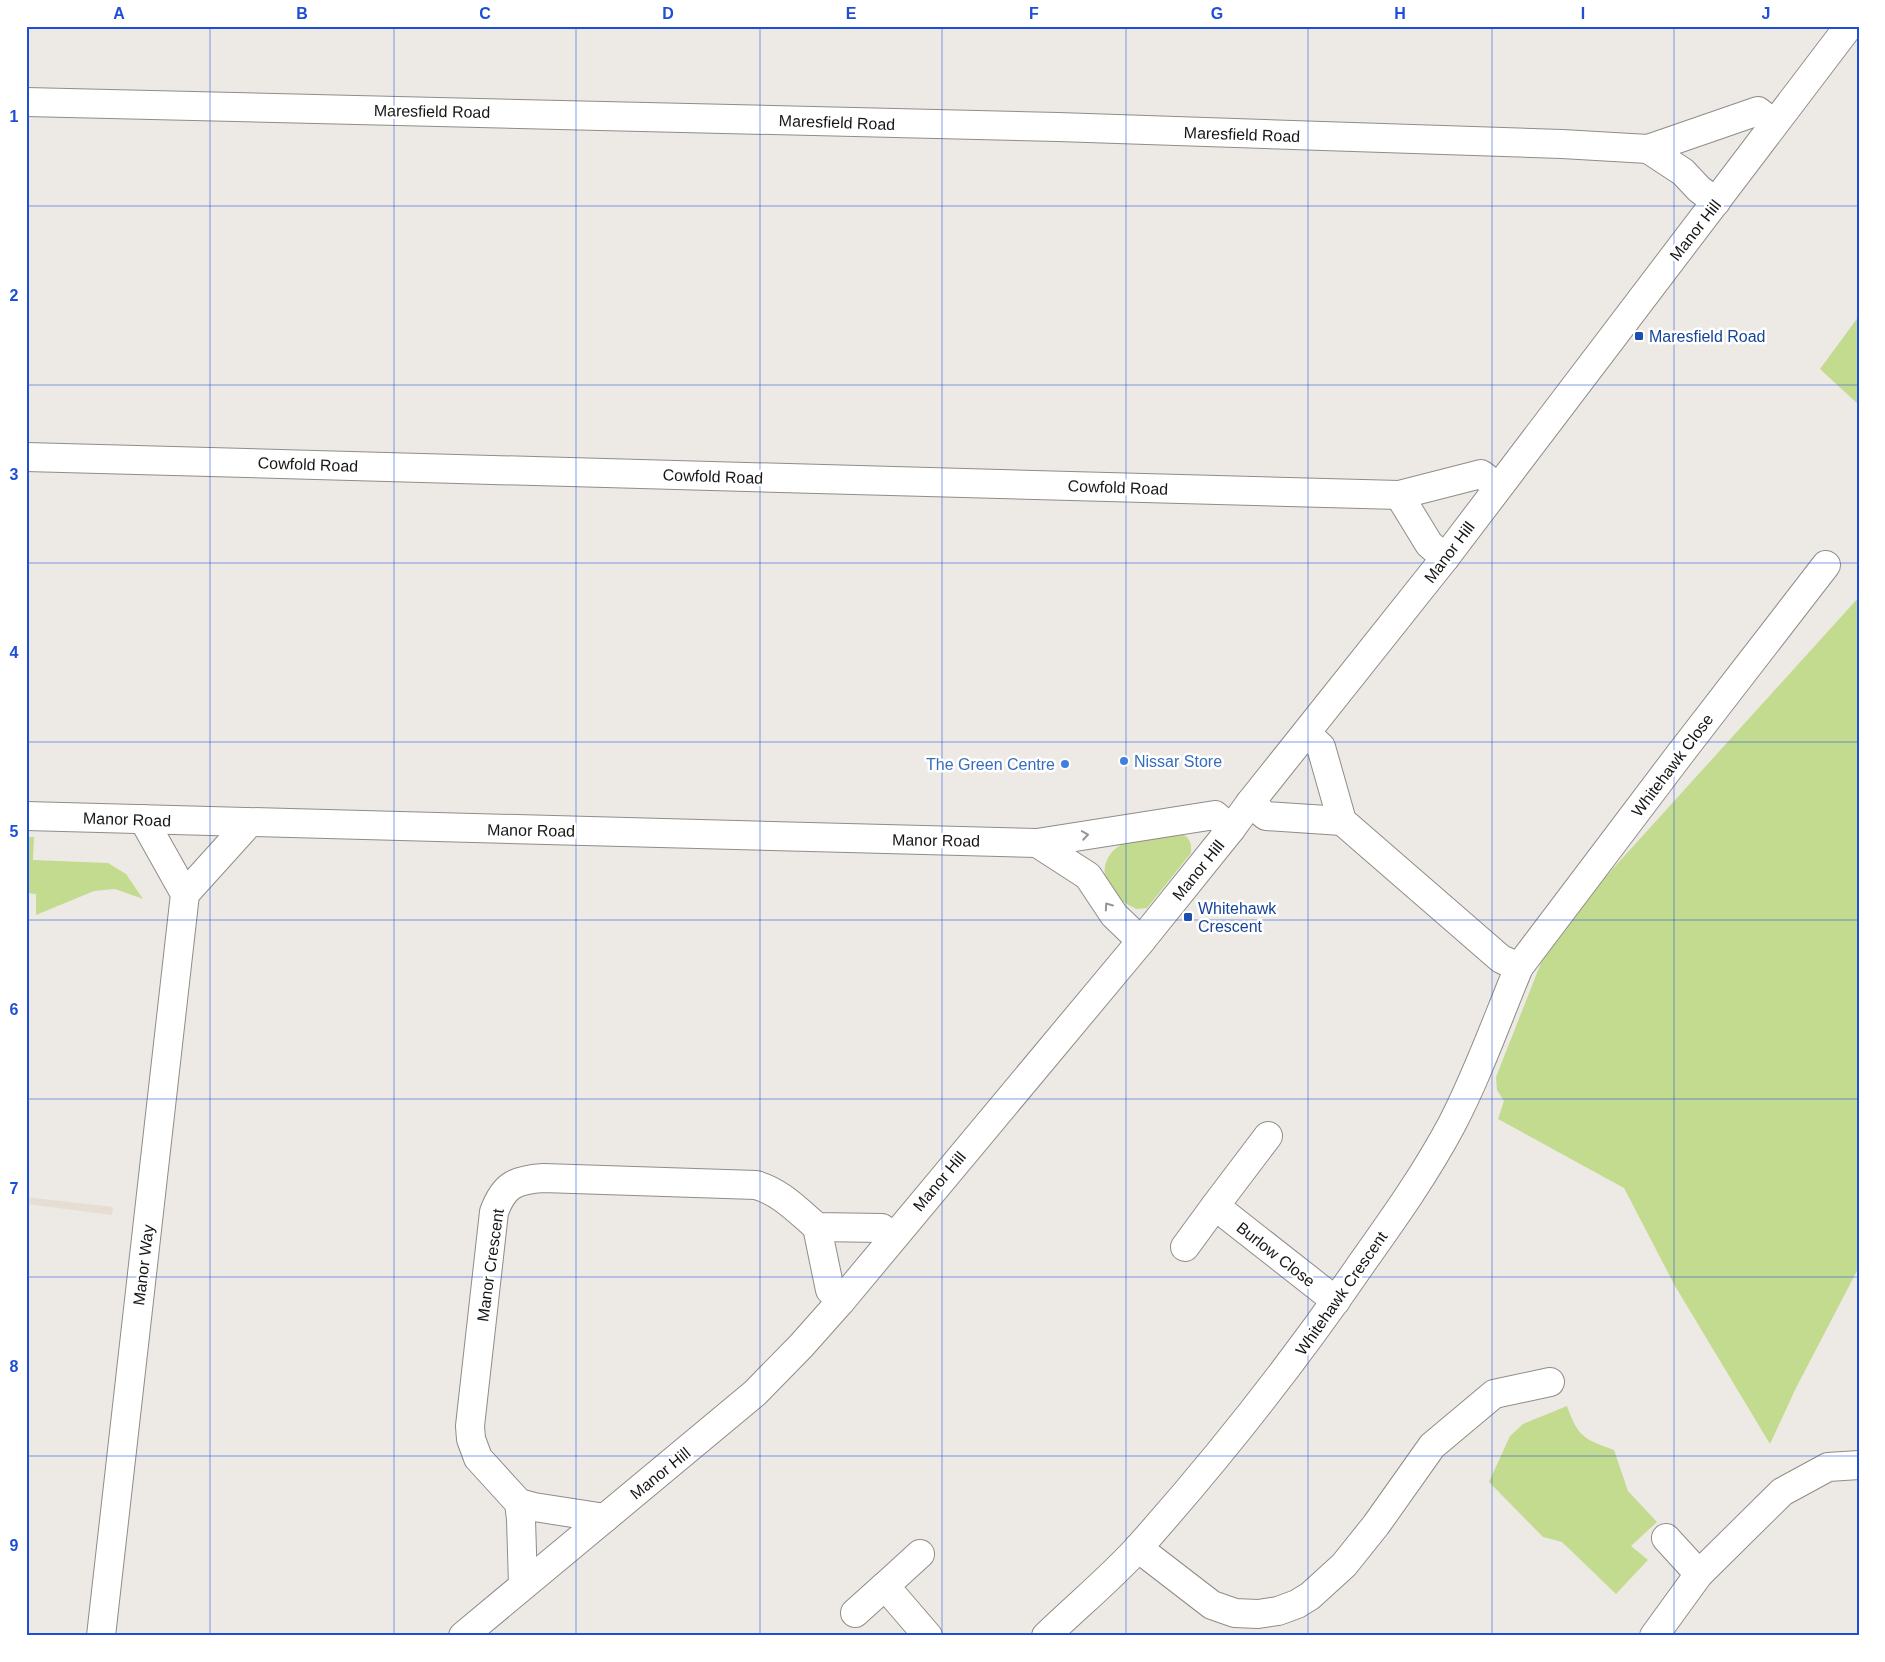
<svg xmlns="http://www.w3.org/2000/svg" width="1885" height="1662" font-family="Arial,sans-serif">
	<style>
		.built { fill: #e6ddd3 }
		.green { fill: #c3db8f }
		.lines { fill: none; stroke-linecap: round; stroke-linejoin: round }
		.minor-casing { stroke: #908c88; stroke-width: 30 }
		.minor { stroke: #fff; stroke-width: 28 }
		.oneway { stroke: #979696 }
		.grid { fill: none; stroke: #1d4ed8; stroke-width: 1; stroke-opacity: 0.55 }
		.transit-dot { fill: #1a4fb4; stroke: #fff; stroke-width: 2 }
		.shop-dot { fill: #3f7fe0; stroke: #fff; stroke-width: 2 }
		.labels { text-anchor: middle; stroke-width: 5; stroke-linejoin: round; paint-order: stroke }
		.street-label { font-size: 16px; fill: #171615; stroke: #fff }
		.transit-label { font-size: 16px; fill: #164399; stroke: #fff; text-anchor: start }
		.shop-label { font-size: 16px; fill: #366cbe; stroke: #fff; text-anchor: start }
		.neatline { fill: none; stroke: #1d4ed8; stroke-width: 2 }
		.grid-label { font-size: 16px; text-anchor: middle; font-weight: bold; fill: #1d4ed8 }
	</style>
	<rect width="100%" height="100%" fill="#edeae5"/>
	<!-- built -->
	<path class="built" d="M 26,1197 L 113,1207 L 112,1215 L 26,1204 Z"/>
	<!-- green -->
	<g class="green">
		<path d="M 1859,316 L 1859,405 L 1820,369 Z"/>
		<path d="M 1859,597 L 1859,1267 L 1796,1388 L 1770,1444 L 1675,1286 L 1624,1188 L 1498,1119 L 1504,1101 L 1497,1090 L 1496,1077 L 1546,950 L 1560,927 Z"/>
		<path d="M 1178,832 C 1189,836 1192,842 1191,853 L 1147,908 L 1136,909 C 1128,905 1117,898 1111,891 C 1100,875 1103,855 1121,845 C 1136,838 1161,835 1178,832 Z"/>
		<path d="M 26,837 L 34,837 L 33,860 L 108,863 L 126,874 L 143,899 L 115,889 L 94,891 L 36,915 L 36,894 L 26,893 Z"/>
		<path d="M 1567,1406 C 1578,1437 1584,1439 1614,1450 L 1628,1491 L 1657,1522 L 1631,1546 L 1648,1560 L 1616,1594 L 1562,1542 L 1543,1537 L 1489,1482 L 1510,1436 L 1523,1424 Z"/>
	</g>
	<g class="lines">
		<defs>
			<g id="minor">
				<path d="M 26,102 L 1058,127 L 1562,144 L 1648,149 L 1758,111 L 1774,124"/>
				<path d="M 1648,149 L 1683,172 L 1699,189 L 1716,202"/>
				<path d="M 26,457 L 1399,495 L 1481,474 L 1498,487"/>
				<path d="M 1399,495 L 1429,544 L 1445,558"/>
				<path d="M 1250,803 L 1266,816 L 1342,821"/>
				<path d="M 26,816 L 1037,843 L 1215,815 L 1231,829"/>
				<path d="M 1037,843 L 1088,876 L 1114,915 L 1141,941"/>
				<path d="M 185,894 L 249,823"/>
				<path d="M 1519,967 L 1680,754 L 1826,565"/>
				<path d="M 1268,1136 L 1215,1206 L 1336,1301"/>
				<path d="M 817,1227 L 830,1290 L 841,1301"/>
				<path d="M 1185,1247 L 1215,1206"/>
				<path d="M 519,1503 L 534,1507 L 605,1518"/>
				<path d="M 1666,1538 L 1699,1574"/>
				<path d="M 1138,1548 L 1212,1605 L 1235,1613 L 1258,1614 L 1278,1611 L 1297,1604 L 1310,1596 L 1344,1565 L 1376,1525 L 1432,1446 L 1494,1394 L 1550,1382"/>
				<path d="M 920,1554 L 885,1586 L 928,1636"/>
				<path d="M 523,1585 L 521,1519 L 519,1503 L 478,1458 L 471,1439 L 470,1426 L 494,1212 C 504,1185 515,1180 543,1178 L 756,1185 C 781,1192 798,1211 817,1227 L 882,1228 L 893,1237"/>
				<path d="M 855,1613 L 885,1586"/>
				<path d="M 101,1636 L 185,894 L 143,819"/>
				<path d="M 463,1636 L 755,1393 L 801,1346 L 841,1301 L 1141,941 L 1231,829 L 1250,803 L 1445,558 L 1849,26"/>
				<path d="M 1046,1636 C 1077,1606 1111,1578 1139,1547 C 1219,1457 1294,1362 1362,1263 C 1394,1218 1426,1173 1452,1124 C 1478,1074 1497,1020 1519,967 L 1501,959 L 1342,821 L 1321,747 L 1307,734"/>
				<path d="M 1654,1636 L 1699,1574 L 1782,1492 L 1828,1467 L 1859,1465"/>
			</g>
		</defs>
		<!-- minor casing -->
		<use href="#minor" class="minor-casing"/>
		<!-- minor -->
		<use href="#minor" class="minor"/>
	</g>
	<!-- one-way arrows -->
	<defs><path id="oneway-chevron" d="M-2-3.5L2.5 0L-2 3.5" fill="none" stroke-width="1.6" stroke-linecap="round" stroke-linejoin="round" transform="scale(1.25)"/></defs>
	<g class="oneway">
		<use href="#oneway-chevron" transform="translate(1085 835) rotate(-9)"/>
		<use href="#oneway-chevron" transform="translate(1108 906) rotate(-125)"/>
	</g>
	<!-- grid -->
	<path class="grid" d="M 210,26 L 210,1636M 394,26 L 394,1636M 576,26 L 576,1636M 760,26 L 760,1636M 942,26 L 942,1636M 1126,26 L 1126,1636M 1308,26 L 1308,1636M 1492,26 L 1492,1636M 1674,26 L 1674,1636M 26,206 L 1859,206M 26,385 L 1859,385M 26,563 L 1859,563M 26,742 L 1859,742M 26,920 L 1859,920M 26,1099 L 1859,1099M 26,1277 L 1859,1277M 26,1456 L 1859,1456"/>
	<!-- markers -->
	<g class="transit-dot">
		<rect x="1634" y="331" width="10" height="10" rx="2.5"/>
		<rect x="1183" y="912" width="10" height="10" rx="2.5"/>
	</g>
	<g class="shop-dot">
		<circle cx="1124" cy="761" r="5"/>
		<circle cx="1065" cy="764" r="5"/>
	</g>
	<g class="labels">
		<!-- street labels -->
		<g class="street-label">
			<text transform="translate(432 111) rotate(1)" y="6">Maresfield Road</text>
			<text transform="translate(837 122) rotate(2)" y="6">Maresfield Road</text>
			<text transform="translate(1242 134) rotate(2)" y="6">Maresfield Road</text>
			<text transform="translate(1695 230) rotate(-52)" y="6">Manor Hill</text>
			<text transform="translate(308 464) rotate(2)" y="6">Cowfold Road</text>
			<text transform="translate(713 476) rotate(2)" y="6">Cowfold Road</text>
			<text transform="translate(1118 487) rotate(2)" y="6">Cowfold Road</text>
			<text transform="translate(1449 552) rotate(-53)" y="6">Manor Hill</text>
			<text transform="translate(1672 765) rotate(-53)" y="6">Whitehawk Close</text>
			<text transform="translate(127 819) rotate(2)" y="6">Manor Road</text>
			<text transform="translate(531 830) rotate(1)" y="6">Manor Road</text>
			<text transform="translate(936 840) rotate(1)" y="6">Manor Road</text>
			<text transform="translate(1198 870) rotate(-51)" y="6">Manor Hill</text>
			<text transform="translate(939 1181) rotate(-50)" y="6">Manor Hill</text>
			<text transform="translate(1276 1254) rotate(38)" y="6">Burlow Close</text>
			<text transform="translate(143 1265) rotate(-83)" y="6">Manor Way</text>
			<text transform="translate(490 1265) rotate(-82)" y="6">Manor Crescent</text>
			<text transform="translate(1341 1293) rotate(-55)" y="6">Whitehawk Crescent</text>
			<text transform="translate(660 1473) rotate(-39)" y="6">Manor Hill</text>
		</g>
		<!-- transit labels -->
		<g class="transit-label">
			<text x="1649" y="342">Maresfield Road</text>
			<text x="1198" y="914">Whitehawk<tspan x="1198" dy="18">Crescent</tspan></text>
		</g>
		<!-- shop labels -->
		<g class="shop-label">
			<text x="1134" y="767">Nissar Store</text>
			<text x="1055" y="770" text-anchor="end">The Green Centre</text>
		</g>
	</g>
	<!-- border -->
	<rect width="1885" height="1662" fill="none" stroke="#ffffff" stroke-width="55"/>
	<rect x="28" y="28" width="1830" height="1606" class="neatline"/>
	<g class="grid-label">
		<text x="119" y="19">A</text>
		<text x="302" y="19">B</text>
		<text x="485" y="19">C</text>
		<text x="668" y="19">D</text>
		<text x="851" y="19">E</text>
		<text x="1034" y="19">F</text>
		<text x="1217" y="19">G</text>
		<text x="1400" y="19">H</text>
		<text x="1583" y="19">I</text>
		<text x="1766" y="19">J</text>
		<text x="14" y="122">1</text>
		<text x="14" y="301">2</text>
		<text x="14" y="480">3</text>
		<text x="14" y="658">4</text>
		<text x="14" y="837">5</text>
		<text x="14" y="1015">6</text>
		<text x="14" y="1194">7</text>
		<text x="14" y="1372">8</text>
		<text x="14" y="1551">9</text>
	</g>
</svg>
